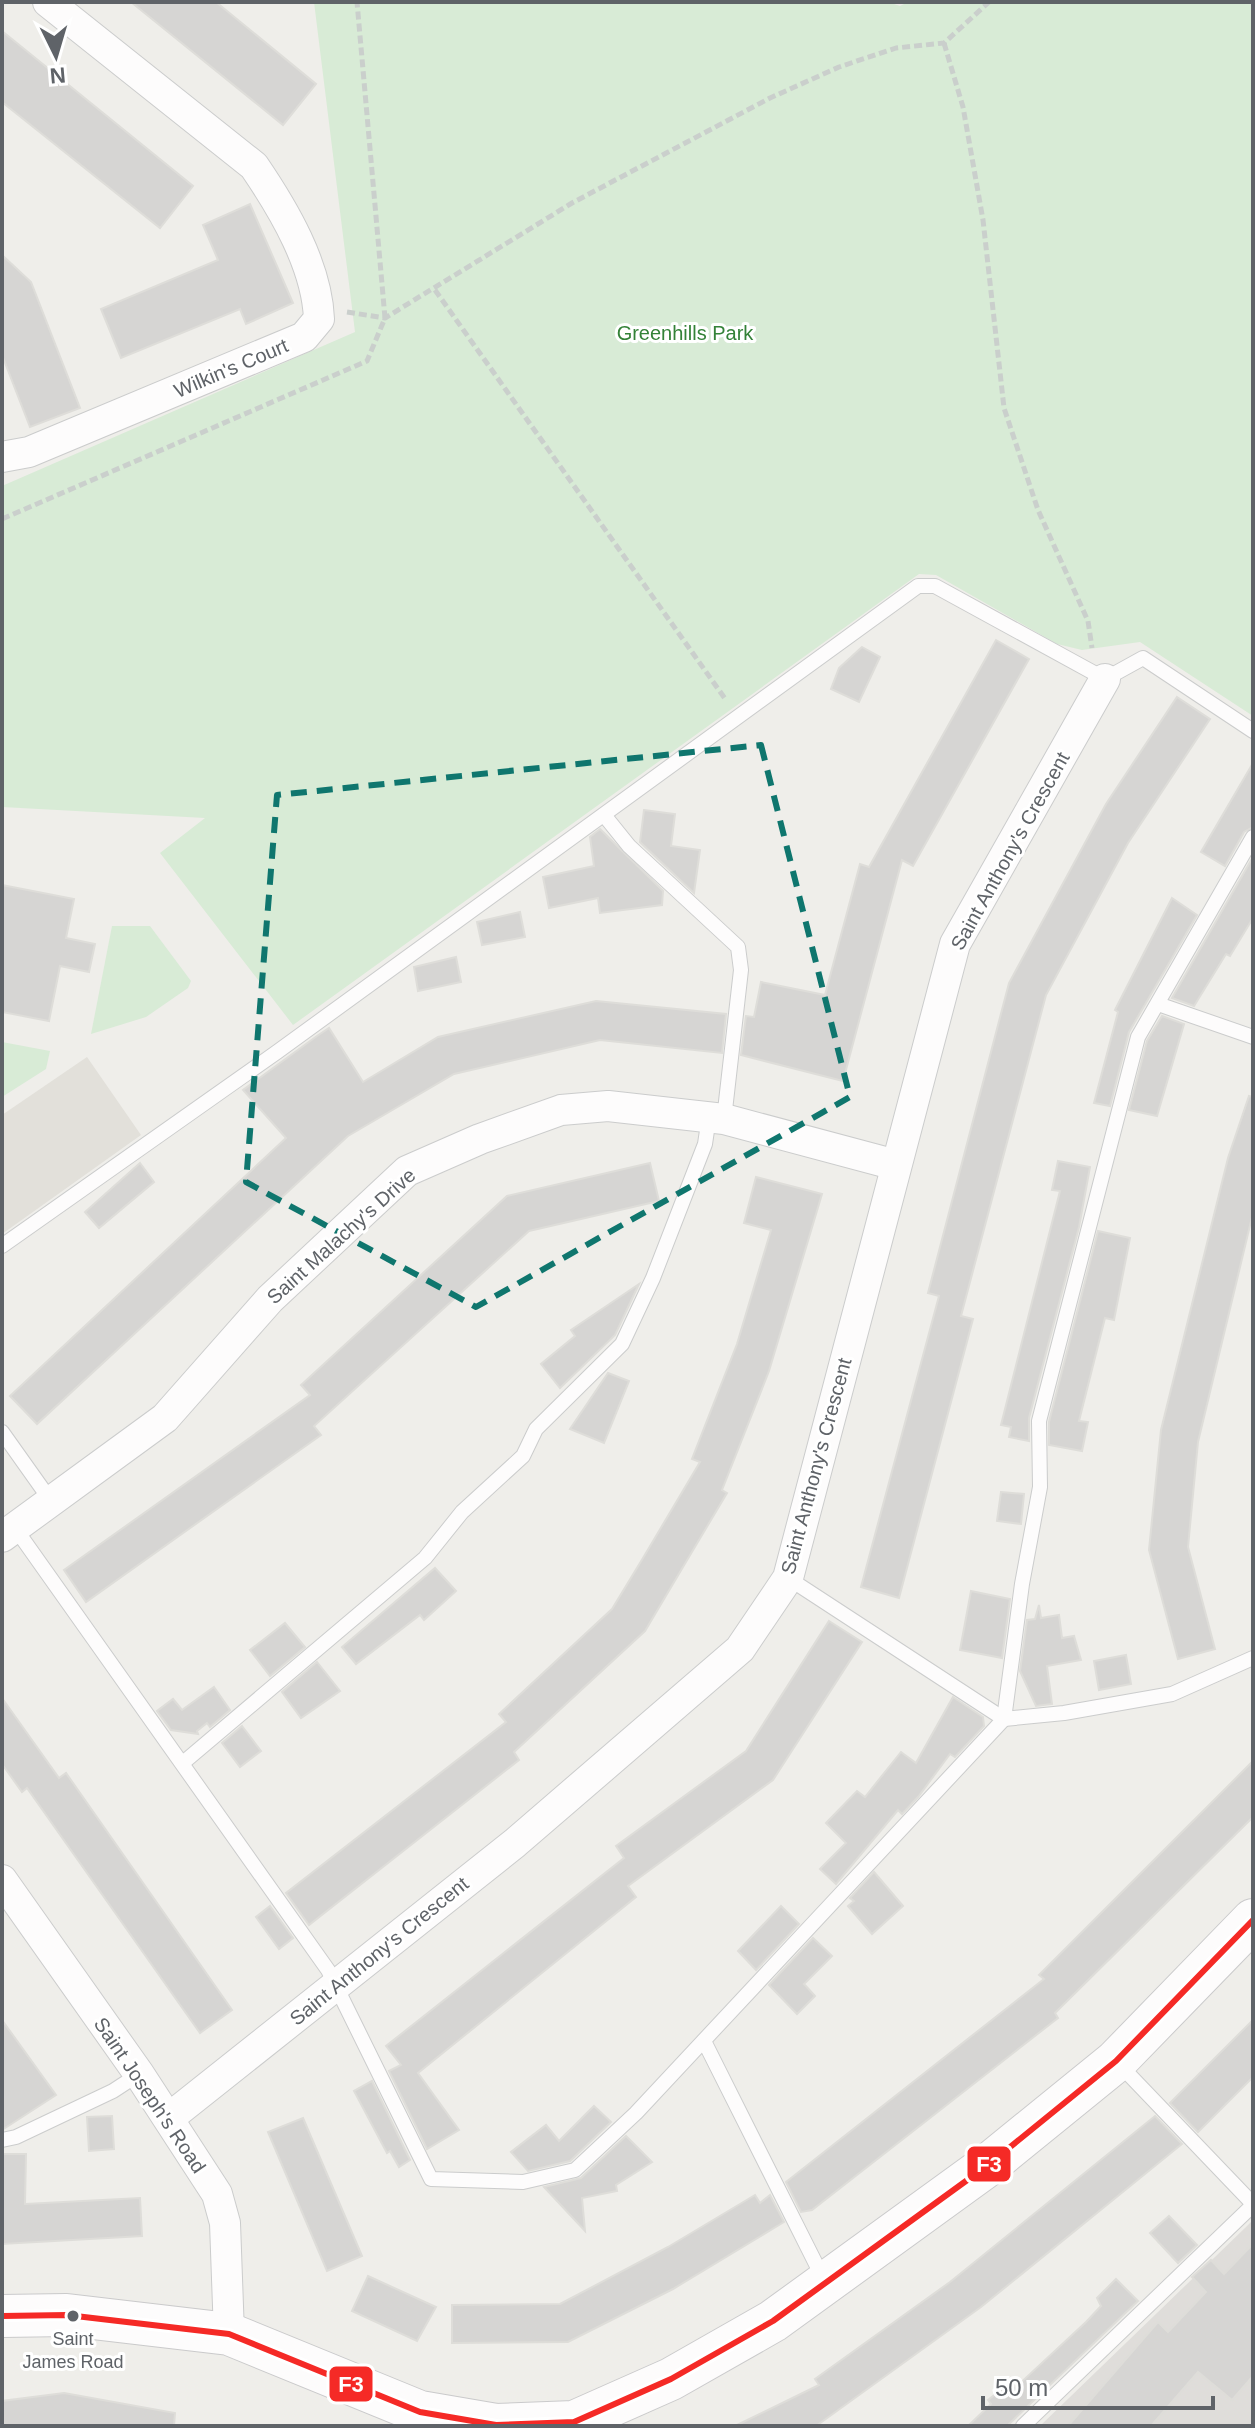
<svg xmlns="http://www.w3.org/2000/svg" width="1255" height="2428" font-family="Helvetica,sans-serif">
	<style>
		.industrial { fill: #dfddda }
		.education { fill: #e2e0da }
		.green { fill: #d8ebd6 }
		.building { fill: #d6d5d3; stroke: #deddd9; stroke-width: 2 }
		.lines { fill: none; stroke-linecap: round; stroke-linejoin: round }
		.lane-casing { stroke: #cbcccc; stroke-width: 16 }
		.street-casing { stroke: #cbcccc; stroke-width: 32 }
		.secondary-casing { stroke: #cacacb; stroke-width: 44 }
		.path { stroke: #cacfcc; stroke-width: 5; stroke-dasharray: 8 4; stroke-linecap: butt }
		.lane { stroke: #fdfcfc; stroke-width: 14 }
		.street { stroke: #fdfcfc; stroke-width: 30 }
		.secondary { stroke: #fdfcfc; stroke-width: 42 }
		.bus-1-casing { stroke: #fff; stroke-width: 12 }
		.bus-1 { stroke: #f52a26; stroke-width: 6 }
		.marked { fill: none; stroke: #0f766e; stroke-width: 6; stroke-dasharray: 16 10; stroke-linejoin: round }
		.bus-dot { fill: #5f6368; stroke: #fff; stroke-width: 3 }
		.labels { text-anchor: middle; stroke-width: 6; stroke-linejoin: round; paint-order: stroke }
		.bus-label { font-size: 18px; fill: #5f6368; stroke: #fff }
		.park-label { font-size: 20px; fill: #348238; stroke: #fff }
		.street-label { font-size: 20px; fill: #5f6368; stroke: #fff }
		.line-badge { stroke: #fff; stroke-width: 3 }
		.badge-label { font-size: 22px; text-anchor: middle; font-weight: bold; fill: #fff }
	</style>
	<rect width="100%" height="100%" fill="#efeeea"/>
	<!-- industrial -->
	<path class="industrial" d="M 1253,2220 L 1253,2426 L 1040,2426 L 1245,2228 Z"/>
	<!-- education -->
	<path class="education" d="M 87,1057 L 141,1135 L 2,1234 L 2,1115 Z"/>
	<!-- green -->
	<g class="green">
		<path d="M 314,2 L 888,2 L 900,6 L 908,2 L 1253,2 L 1253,716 L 1140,642 L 1082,650 L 1057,644 L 936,575 L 919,574 L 293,1025 L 160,853 L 205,818 L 2,807 L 2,486 L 355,332 Z"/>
		<path d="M 112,926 L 150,926 L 191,981 L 188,988 L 146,1017 L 91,1034 Z"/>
		<path d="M 2,1042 L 50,1051 L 46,1069 L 2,1097 Z"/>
	</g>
	<!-- building -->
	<g class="building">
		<path d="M 131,2 L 216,2 L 316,84 L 283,125 Z"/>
		<path d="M 2,31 L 193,186 L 160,228 L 2,102 Z"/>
		<path d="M 250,204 L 293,303 L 246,324 L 240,309 L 121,358 L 101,309 L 218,260 L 203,225 Z"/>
		<path d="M 2,255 L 31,282 L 80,408 L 30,427 L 2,355 Z"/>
		<path d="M 996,640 L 1029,659 L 913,866 L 902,860 L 843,1081 L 741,1055 L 746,1016 L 754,1017 L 761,982 L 825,995 L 860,864 L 869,867 Z"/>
		<path d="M 862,647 L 880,657 L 859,702 L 831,689 L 839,668 Z"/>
		<path d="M 1177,697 L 1210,719 L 1128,843 L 1046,995 L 961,1316 L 973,1319 L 899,1598 L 861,1587 L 939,1296 L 928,1293 L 1009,983 L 1106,804 Z"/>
		<path d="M 1253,763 L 1253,827 L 1244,832 L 1225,866 L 1201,852 Z"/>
		<path d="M 644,810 L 675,814 L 671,846 L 700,850 L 694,893 L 640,842 Z"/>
		<path d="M 600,829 L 663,891 L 662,905 L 600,913 L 598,898 L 549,908 L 543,877 L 594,866 L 590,837 Z"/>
		<path d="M 1253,857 L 1253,918 L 1230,956 L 1226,954 L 1194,1006 L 1172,998 Z"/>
		<path d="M 2,885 L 74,899 L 66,938 L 95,944 L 89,972 L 60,966 L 49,1021 L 2,1012 Z"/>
		<path d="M 1172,898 L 1197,915 L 1129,1032 L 1110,1106 L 1094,1103 L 1118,1012 L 1115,1010 Z"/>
		<path d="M 520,912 L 525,937 L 482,945 L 477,922 Z"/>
		<path d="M 456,957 L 461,982 L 418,991 L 414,967 Z"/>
		<path d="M 596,1001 L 726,1014 L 722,1053 L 600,1040 L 454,1074 L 348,1136 L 37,1424 L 10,1396 L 286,1138 L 243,1090 L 317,1036 L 329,1028 L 363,1082 L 438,1037 Z"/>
		<path d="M 1162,1016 L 1184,1024 L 1157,1116 L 1129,1110 L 1147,1041 Z"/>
		<path d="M 1249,1096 L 1253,1097 L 1253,1213 L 1198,1442 L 1188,1547 L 1215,1649 L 1178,1659 L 1149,1550 L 1161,1430 L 1228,1158 Z"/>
		<path d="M 1058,1161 L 1090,1167 L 1079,1227 L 1029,1418 L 1029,1441 L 1009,1437 L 1011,1427 L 1001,1425 L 1060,1191 L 1052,1190 Z"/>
		<path d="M 140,1163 L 154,1182 L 99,1228 L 85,1212 Z"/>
		<path d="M 650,1163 L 659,1201 L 529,1231 L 314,1426 L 321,1435 L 86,1602 L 64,1570 L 310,1395 L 301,1385 L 507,1196 Z"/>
		<path d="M 756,1177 L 822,1194 L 769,1371 L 722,1490 L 727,1493 L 683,1567 L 645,1631 L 514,1752 L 519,1760 L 309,1925 L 286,1893 L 506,1722 L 499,1714 L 612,1609 L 643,1558 L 700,1462 L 692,1459 L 737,1344 L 771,1230 L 744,1223 Z"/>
		<path d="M 1098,1231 L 1130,1238 L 1114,1320 L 1105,1318 L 1079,1421 L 1088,1422 L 1082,1451 L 1049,1445 L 1049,1422 Z"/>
		<path d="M 639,1284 L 615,1335 L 560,1388 L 541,1364 L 575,1336 L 571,1330 Z"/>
		<path d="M 608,1373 L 629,1381 L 604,1443 L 570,1429 Z"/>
		<path d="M 1001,1492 L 1024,1494 L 1021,1524 L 997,1521 Z"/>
		<path d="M 435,1568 L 456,1591 L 424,1620 L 420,1615 L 356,1664 L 342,1647 Z"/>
		<path d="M 971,1591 L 1010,1599 L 1002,1658 L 960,1650 Z"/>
		<path d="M 1039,1605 L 1041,1618 L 1059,1615 L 1062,1638 L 1074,1636 L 1081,1660 L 1047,1666 L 1052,1704 L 1036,1706 L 1020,1671 L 1027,1620 L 1035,1619 Z"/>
		<path d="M 829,1621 L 862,1642 L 773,1780 L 628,1886 L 636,1897 L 418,2073 L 459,2130 L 427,2149 L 389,2071 L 401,2065 L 386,2046 L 624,1858 L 616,1846 L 746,1751 Z"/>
		<path d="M 285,1623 L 305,1647 L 270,1676 L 250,1650 Z"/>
		<path d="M 1126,1655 L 1131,1684 L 1099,1690 L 1094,1661 Z"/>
		<path d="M 317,1662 L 340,1691 L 301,1718 L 282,1692 Z"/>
		<path d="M 214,1687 L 230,1710 L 210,1727 L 207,1723 L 197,1731 L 198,1734 L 171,1730 L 157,1711 L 173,1699 L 182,1710 Z"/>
		<path d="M 953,1697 L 983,1717 L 984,1726 L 955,1757 L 950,1754 L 918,1797 L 902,1814 L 898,1810 L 836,1884 L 820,1869 L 846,1843 L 826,1823 L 857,1791 L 865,1797 L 901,1752 L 916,1763 Z"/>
		<path d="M 2,1698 L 59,1778 L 66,1773 L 232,2010 L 200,2033 L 27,1788 L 22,1792 L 2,1764 Z"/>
		<path d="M 242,1726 L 261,1751 L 240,1767 L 222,1743 Z"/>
		<path d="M 1253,1761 L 1253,1817 L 1055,2013 L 1058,2018 L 812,2210 L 801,2212 L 786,2182 L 1044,1979 L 1039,1975 Z"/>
		<path d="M 874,1872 L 903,1906 L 872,1934 L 848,1906 L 854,1901 L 850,1898 Z"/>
		<path d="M 270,1906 L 293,1938 L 279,1949 L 256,1917 Z"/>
		<path d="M 781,1906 L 799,1924 L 756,1970 L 738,1951 Z"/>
		<path d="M 813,1938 L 832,1956 L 804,1984 L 815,1996 L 797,2014 L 769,1985 Z"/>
		<path d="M 2,2020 L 56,2095 L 2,2130 Z"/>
		<path d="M 1253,2020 L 1253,2077 L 1198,2132 L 1170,2103 Z"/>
		<path d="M 372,2081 L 410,2160 L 399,2167 L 390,2151 L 387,2153 L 354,2091 Z"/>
		<path d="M 594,2106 L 611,2122 L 570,2161 L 528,2171 L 511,2152 L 546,2125 L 559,2141 Z"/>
		<path d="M 112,2116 L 114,2149 L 89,2151 L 87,2117 Z"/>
		<path d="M 1155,2116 L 1182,2144 L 981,2307 L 816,2426 L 735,2426 L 819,2385 L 815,2379 L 950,2282 Z"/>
		<path d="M 303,2118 L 362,2256 L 327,2271 L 268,2132 Z"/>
		<path d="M 626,2136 L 652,2162 L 616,2185 L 617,2191 L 582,2198 L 585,2231 L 544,2187 L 581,2178 Z"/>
		<path d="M 2,2154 L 26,2154 L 25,2204 L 140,2198 L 142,2236 L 2,2244 Z"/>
		<path d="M 755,2195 L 760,2203 L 770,2195 L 784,2222 L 673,2289 L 568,2342 L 452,2343 L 452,2305 L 560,2304 L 668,2247 Z"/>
		<path d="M 1169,2216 L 1197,2245 L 1178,2263 L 1150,2233 Z"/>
		<path d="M 1253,2244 L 1253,2376 L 1232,2400 L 1198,2372 L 1151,2426 L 1068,2426 L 1158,2322 L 1168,2332 L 1206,2292 L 1192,2277 L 1211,2260 L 1224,2274 Z"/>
		<path d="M 368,2276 L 436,2307 L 417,2341 L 352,2311 Z"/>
		<path d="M 1116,2279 L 1138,2301 L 1007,2426 L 968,2426 L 991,2404 L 988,2400 L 1011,2382 L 1016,2387 L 1086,2322 L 1101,2306 L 1097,2298 Z"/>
		<path d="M 64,2393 L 175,2413 L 174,2426 L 2,2426 L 2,2401 Z"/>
	</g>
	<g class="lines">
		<defs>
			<g id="lane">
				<path d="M 604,815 L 629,846 L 738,947 L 741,970 L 724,1119"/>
				<path d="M 1158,1004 L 1253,1037"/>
				<path d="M 2,1246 L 277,1052 L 918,586 L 935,586 L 1105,679 L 1143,658 L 1253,731"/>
				<path d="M 2,1432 L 51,1501"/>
				<path d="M 15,1528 L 328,1970 L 431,2179 L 523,2182 L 575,2170 L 636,2113 L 1004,1719 L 1022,1584 L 1040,1487 L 1039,1421 L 1138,1037 L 1253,837"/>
				<path d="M 788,1578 L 1004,1719 L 1064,1713 L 1172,1694 L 1253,1658"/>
				<path d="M 184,1762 L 425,1558 L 462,1512 L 523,1456 L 536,1429 L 622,1344 L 653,1278 L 705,1144 L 709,1117"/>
				<path d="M 704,2041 L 824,2280"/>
				<path d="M 1118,2063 L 1253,2204"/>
				<path d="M 2,2140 L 16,2137 L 113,2091 L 139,2074"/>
				<path d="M 1023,2426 L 1253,2205"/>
			</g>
			<g id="street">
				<path d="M 2,457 L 29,452 L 304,337 L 319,319 C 317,266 284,210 254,166 L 48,2"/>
				<path d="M 2,1537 L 165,1418 L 270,1299 L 407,1171 L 480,1139 L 561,1110 L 608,1106 L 724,1119 L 896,1165"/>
				<path d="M 2,1880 L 139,2074 L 217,2194 L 225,2223 L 229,2334"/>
				<path d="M 169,2118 L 515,1843 L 740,1649 L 788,1578 L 955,944 L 1105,679"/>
			</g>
			<path id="secondary" d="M 2,2316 L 67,2315 L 229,2334 L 420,2412 L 496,2425 L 574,2422 L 671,2379 L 773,2321 L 988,2165 L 1116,2061 L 1253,1920"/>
		</defs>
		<!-- lane casing -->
		<use href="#lane" class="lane-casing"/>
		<!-- street casing -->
		<use href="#street" class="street-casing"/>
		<!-- secondary casing -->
		<use href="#secondary" class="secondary-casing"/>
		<!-- path -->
		<g class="path">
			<path d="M 944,43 L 963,107 L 983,220 L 1004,408 L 1038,510 L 1088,621 L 1092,648"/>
			<path d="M 435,290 L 726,700"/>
			<path d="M 347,312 L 385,318 L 572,203 L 770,98 L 839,67 L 896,48 L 944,43 L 989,2"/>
			<path d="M 2,519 L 367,361 L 385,318 L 357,2"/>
		</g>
		<!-- lane -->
		<use href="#lane" class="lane"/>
		<!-- street -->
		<use href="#street" class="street"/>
		<!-- secondary -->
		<use href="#secondary" class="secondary"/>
		<defs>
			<path id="bus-1" d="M 2,2316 L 67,2315 L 229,2334 L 420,2412 L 496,2425 L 574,2422 L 671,2379 L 773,2321 L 988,2165 L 1116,2061 L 1253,1920"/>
		</defs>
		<!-- bus-1 casing -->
		<use href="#bus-1" class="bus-1-casing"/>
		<!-- bus-1 -->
		<use href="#bus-1" class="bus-1"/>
	</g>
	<!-- marked area -->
	<path class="marked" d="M 761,745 L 850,1097 L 476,1307 L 246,1182 L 277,795 Z"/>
	<!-- markers -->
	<circle class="bus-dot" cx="73" cy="2316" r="7"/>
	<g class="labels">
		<!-- bus labels -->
		<g class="bus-label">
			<text x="73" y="2345">Saint<tspan x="73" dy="23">James Road</tspan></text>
		</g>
		<!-- park labels -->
		<g class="park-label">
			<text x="685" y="340">Greenhills Park</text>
		</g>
		<!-- street labels -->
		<g class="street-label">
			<text transform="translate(231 368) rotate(-23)" y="7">Wilkin's Court</text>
			<text transform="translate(1010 851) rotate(-61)" y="7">Saint Anthony's Crescent</text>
			<text transform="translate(341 1236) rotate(-42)" y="7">Saint Malachy's Drive</text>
			<text transform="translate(816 1466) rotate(-75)" y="7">Saint Anthony's Crescent</text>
			<text transform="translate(379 1951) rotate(-39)" y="7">Saint Anthony's Crescent</text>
			<text transform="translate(150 2095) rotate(56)" y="7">Saint Joseph's Road</text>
		</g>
	</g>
	<g class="line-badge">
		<rect x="966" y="2145" width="46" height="38" rx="8" fill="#f52a26"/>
		<rect x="328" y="2365" width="46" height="38" rx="8" fill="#f52a26"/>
	</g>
	<g class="badge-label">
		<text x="989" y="2172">F3</text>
		<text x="351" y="2392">F3</text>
	</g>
	<!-- border -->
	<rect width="1255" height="2428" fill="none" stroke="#5f6368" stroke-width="8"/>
	<!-- north arrow -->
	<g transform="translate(56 56) rotate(175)" stroke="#ffffff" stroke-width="6" paint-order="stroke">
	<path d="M0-6L14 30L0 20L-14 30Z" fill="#5f6368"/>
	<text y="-12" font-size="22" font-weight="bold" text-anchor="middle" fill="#5f6368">N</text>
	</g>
	<!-- scale -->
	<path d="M983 2396v12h230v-12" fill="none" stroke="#5f6368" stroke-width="4"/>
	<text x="995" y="2396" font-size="24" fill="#5f6368" stroke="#ffffff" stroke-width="6" paint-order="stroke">50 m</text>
</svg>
